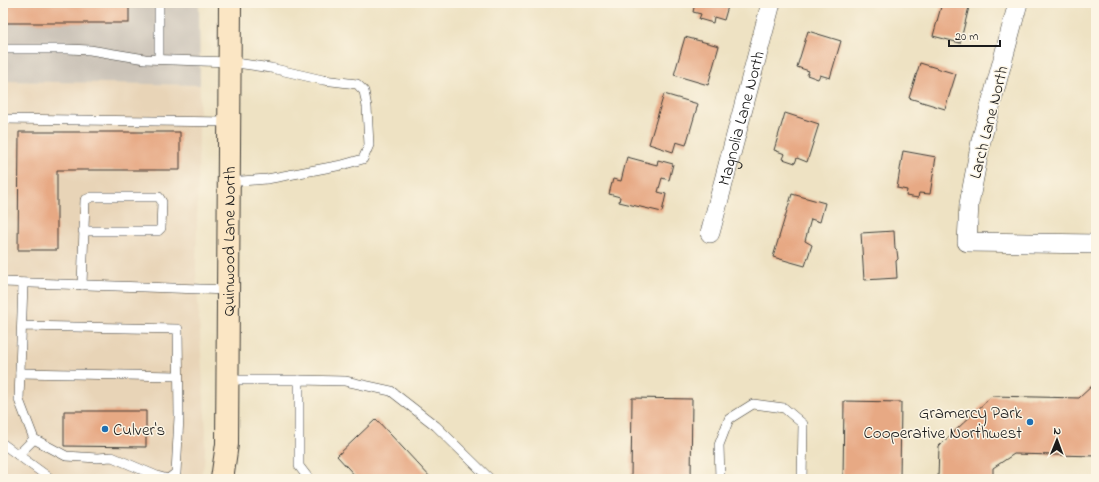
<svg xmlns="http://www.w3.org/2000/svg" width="1099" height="482" font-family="'Indie Flower',sans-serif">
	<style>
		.built { fill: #e8d4b7 }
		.industrial { fill: #cbc3b8 }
		.building { fill: #e7a984 }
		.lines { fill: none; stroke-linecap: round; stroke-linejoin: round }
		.lane-casing { stroke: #3c3a35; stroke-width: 10 }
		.street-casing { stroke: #3c3a35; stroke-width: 20 }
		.secondary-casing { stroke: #3c3a35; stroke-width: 24 }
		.lane { stroke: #fff; stroke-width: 9 }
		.street { stroke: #fff; stroke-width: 19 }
		.secondary { stroke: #fbe6c4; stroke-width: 22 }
		.poi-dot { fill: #1f6fb2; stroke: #fcf5e5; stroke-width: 1.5 }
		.labels { text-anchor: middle; stroke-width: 3; stroke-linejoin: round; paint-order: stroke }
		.street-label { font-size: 17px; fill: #1c1c1c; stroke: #fcf5e5 }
		.poi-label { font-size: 17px; fill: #1c1c1c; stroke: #fcf5e5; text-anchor: end }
	</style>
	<rect width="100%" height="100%" fill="#fcf5e5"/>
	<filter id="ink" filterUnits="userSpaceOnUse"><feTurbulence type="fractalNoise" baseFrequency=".025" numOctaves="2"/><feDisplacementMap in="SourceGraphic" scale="8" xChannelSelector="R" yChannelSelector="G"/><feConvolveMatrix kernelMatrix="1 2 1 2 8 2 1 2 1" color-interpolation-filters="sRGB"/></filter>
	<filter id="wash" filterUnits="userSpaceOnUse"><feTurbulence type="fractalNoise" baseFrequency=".012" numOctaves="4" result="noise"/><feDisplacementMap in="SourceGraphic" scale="16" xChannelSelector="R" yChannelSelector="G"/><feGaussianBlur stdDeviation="0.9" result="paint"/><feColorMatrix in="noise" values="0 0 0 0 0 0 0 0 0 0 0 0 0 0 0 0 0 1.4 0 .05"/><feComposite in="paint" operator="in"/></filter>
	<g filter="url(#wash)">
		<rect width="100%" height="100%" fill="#eee2c3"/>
		<!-- built -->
		<path class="built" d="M 3,81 L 200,85 L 196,270 L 206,433 L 204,465 L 200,479 L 3,479 Z"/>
		<!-- industrial -->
		<path class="industrial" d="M 3,3 L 199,3 L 200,85 L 3,81 Z"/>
		<g id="blocks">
			<!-- building -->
			<g class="building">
				<rect x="3" y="3" width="126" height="20"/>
				<path d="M 695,3 L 729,3 L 724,20 L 714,17 L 713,23 L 699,19 L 701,14 L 693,12 Z"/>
				<path d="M 942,3 L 970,3 L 960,43 L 933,36 Z"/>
				<path d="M 808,31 L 841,41 L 830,78 L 820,75 L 818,79 L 807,75 L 809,71 L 797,67 Z"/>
				<path d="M 685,37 L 719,46 L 708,85 L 674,75 Z"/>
				<path d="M 920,63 L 956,74 L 945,109 L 909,98 Z"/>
				<path d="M 664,94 L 698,104 L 686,145 L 676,142 L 673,152 L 649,144 Z"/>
				<path d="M 785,113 L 819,124 L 807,162 L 797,158 L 795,163 L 783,159 L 785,154 L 774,150 Z"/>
				<path d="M 19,132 L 180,132 L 180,170 L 57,170 L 57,250 L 18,250 Z"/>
				<path d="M 903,151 L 936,157 L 930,194 L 919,193 L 918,198 L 906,196 L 907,190 L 897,188 Z"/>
				<path d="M 627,157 L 657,165 L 658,160 L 673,164 L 669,180 L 662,178 L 658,192 L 666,194 L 662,212 L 619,202 L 620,197 L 609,194 L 613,179 L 621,181 Z"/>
				<path d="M 792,194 L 825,203 L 820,222 L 811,219 L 805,241 L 812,245 L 805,266 L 773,257 Z"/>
				<path d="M 894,231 L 895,249 L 897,251 L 898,259 L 896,261 L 897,278 L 864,280 L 861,233 Z"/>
				<path d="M 1093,385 L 1096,385 L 1096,456 L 1014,454 L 993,468 L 993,479 L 938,479 L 939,446 L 992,396 L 1079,398 Z"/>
				<path d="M 632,398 L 692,399 L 691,479 L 631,479 Z"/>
				<path d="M 844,401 L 901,402 L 900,479 L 843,479 Z"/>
				<path d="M 64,411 L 146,411 L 146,447 L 64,446 Z"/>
				<path d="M 376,419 L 432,479 L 358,479 L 337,456 Z"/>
			</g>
		</g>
	</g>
	<g filter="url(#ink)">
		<use href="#blocks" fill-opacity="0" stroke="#3c3a35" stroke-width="1"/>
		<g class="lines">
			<defs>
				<g id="lane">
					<path d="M 3,49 L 68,49 L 90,50 L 145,59 L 229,62 L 271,68 L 323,80 L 357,84 L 364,91 L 367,107 L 369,145 L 363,159 L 342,165 L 267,179 L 228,182"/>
					<path d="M 159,59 L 159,3"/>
					<path d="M 3,119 L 229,122"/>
					<path d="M 3,282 L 228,290"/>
					<path d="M 82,285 L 85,200 L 92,197 L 159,197 L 162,202 L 161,228 L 158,231 L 83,231"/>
					<path d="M 22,326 L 178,329 L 179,417 L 176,473 L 168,479 L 157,476 L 112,457 L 97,458 L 66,456 L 34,439 L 19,400 L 23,283"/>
					<path d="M 20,373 L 178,376"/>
					<path d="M 227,380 L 299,380"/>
					<path d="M 3,444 L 51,479"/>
					<path d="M 18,455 L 34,439"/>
					<path d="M 309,479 L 299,466 L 299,380 L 345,381 L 391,391 L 436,426 L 490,479"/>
					<path d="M 720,479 L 719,445 L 729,419 L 753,404 L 784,408 L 803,424 L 802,479"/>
				</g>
				<g id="street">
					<path d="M 1018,3 L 981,141 L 969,204 L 967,242 L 1096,244"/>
					<path id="s1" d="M 710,233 L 771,3"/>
				</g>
				<g id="secondary">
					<path id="s2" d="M 222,479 L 227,444 L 230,3"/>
				</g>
			</defs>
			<!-- lane casing -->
			<use href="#lane" class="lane-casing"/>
			<!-- street casing -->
			<use href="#street" class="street-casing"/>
			<!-- secondary casing -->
			<use href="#secondary" class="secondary-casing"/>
			<!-- lane -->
			<use href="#lane" class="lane"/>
			<!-- street -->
			<use href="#street" class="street"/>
			<!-- secondary -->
			<use href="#secondary" class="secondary"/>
		</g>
	</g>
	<!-- markers -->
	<g class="poi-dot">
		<circle cx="1030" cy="422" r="4"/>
		<circle cx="105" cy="429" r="4"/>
	</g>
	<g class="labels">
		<!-- street labels -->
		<g class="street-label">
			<text dy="6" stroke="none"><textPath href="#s1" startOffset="119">Magnolia Lane North</textPath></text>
			<text transform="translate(988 122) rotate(-76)" y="6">Larch Lane North</text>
			<text dy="6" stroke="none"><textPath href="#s2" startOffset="238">Quinwood Lane North</textPath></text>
		</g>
		<!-- poi labels -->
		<g class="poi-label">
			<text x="1022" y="418">Gramercy Park<tspan x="1022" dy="20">Cooperative Northwest</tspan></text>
			<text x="113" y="435" text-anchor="start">Culver's</text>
		</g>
	</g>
	<!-- margin -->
	<rect width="1099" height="482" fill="none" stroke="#fcf5e5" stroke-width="16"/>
	<!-- north arrow -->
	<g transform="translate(1057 440) rotate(1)" stroke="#fcf5e5" stroke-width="3" paint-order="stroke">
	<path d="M0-3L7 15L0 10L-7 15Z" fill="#1c1c1c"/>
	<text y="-6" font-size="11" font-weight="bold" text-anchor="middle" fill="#1c1c1c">N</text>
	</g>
	<!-- scale -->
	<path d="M949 40v6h51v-6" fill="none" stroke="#1c1c1c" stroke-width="2"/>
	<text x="955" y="40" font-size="12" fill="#1c1c1c" stroke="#fcf5e5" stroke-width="3" paint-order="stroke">20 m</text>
</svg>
